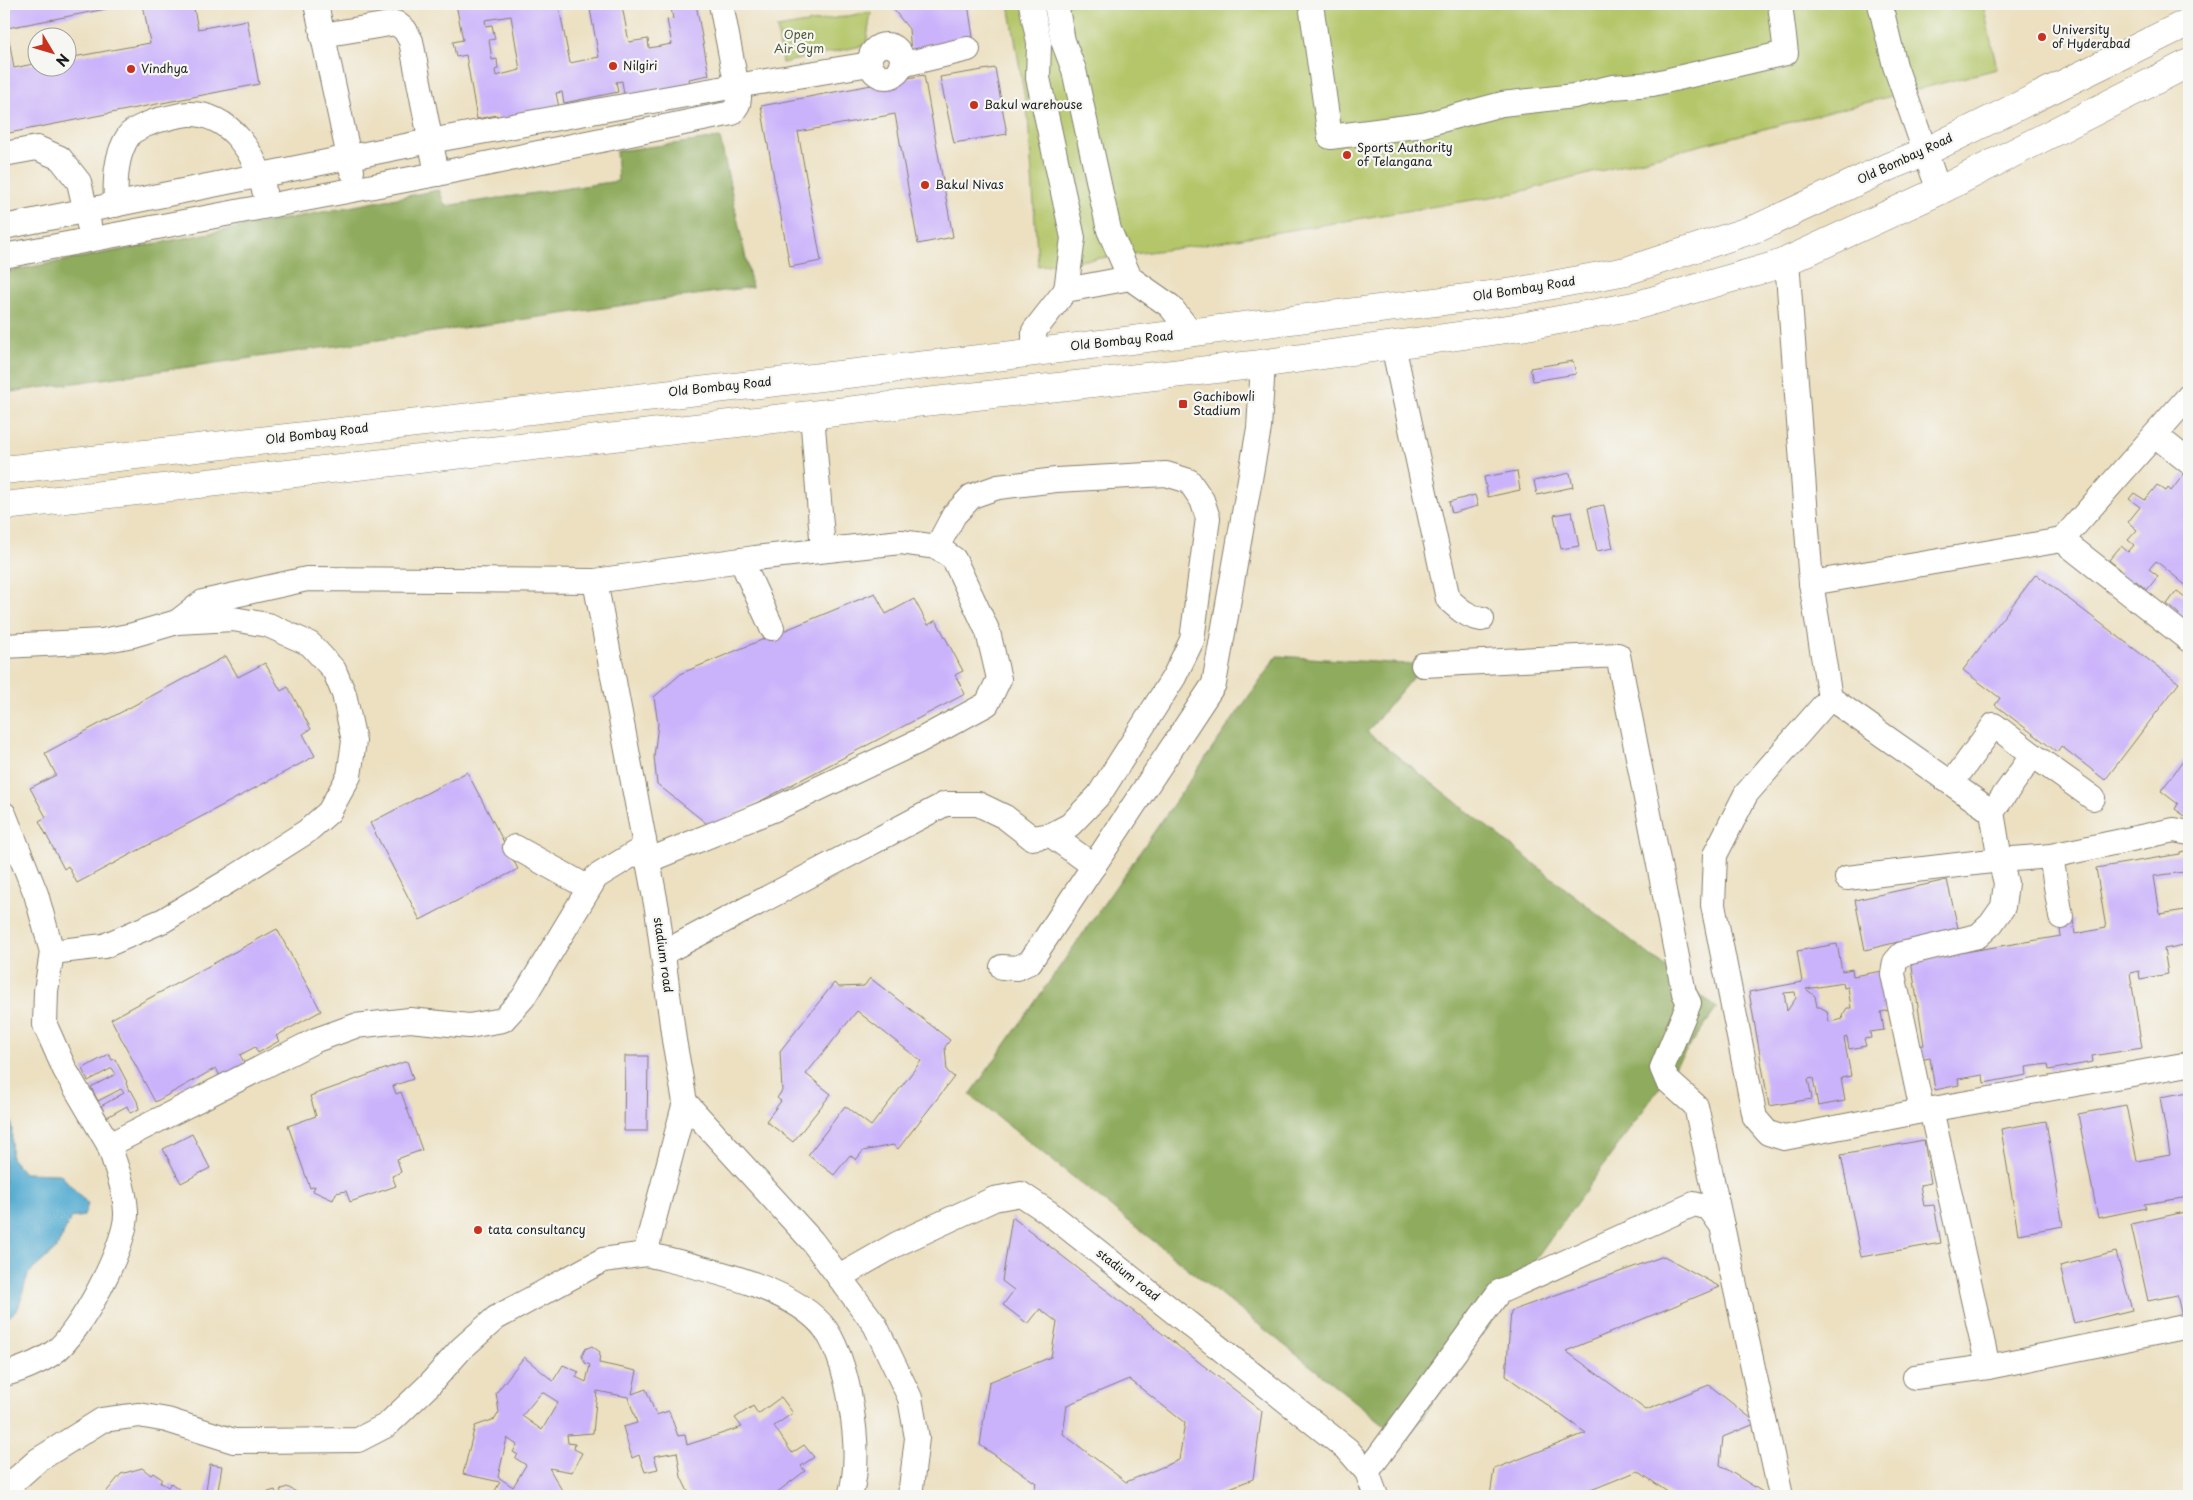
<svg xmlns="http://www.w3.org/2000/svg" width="2193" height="1500" font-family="'Playpen Sans',sans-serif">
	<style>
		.green { fill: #b4c669; stroke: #687142 }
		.forest { fill: #8fab5d; stroke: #56643c }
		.water { fill: #54acd1; stroke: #386476 }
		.building { fill: #cbb3fb; fill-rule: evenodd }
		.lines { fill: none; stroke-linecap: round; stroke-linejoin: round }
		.minor-casing { stroke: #847e6e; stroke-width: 26 }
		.major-casing { stroke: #847e6e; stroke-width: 29 }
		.minor { stroke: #fff; stroke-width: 24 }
		.major { stroke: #fff; stroke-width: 28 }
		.poi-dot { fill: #c8321e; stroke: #f6f6f2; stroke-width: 2 }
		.labels { text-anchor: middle; stroke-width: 4.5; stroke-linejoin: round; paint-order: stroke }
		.poi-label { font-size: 12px; fill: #1c1c1c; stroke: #f6f6f2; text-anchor: start }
		.park-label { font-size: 12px; fill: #515837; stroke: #f6f6f2 }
		.street-label { font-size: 12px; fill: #1c1c1c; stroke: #f6f6f2 }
	</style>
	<rect width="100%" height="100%" fill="#f6f6f2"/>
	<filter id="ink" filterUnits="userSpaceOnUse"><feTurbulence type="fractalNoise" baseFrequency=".02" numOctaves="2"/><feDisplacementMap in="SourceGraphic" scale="10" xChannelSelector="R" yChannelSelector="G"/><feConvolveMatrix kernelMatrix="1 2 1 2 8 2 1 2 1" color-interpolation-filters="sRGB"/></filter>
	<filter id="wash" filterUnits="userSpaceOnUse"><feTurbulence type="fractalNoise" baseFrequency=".0096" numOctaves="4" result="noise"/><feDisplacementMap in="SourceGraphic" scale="20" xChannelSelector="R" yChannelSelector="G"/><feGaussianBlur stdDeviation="1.12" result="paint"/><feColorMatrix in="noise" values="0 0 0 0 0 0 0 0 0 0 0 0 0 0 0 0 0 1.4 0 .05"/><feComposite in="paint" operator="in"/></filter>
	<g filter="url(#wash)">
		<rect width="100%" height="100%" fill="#ece0c1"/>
		<!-- green -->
		<g class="green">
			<path d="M 1009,4 L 1983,4 L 1997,69 L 1515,193 L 1188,247 L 1038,266 L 1028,117 Z"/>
			<path d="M 871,12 L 866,45 L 782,63 L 777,28 Z"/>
		</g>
		<!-- forest -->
		<g class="forest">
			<path d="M 720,138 L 752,287 L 4,393 L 4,272 L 439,190 L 445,206 L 618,181 L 616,151 Z"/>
			<path d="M 1277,656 L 1423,665 L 1367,732 L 1717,1008 L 1405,1441 L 970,1095 Z"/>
		</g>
		<!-- water -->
		<path class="water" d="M 4,1087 L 6,1090 L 12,1130 L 11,1158 L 24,1173 L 60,1174 L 88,1204 L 84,1216 L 71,1218 L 56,1249 L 28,1274 L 18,1309 L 4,1321 Z"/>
		<g id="blocks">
			<!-- building -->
			<g class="building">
				<path d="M 4,4 L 132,4 L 7,28 L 14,68 L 38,63 L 38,68 L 68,68 L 68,58 L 150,43 L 143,4 L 193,4 L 198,29 L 247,20 L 259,84 L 4,134 Z"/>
				<path d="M 456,4 L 572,4 L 559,7 L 570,63 L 599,57 L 589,4 L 630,4 L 622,6 L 629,42 L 648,39 L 649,48 L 672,44 L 667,20 L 673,19 L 671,8 L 665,9 L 664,4 L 696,4 L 709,75 L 689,79 L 691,89 L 625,101 L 622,81 L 616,82 L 618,92 L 564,103 L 562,92 L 556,93 L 560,113 L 499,125 L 497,115 L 477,119 L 466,55 L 456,57 L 453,42 L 463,40 ZM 511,16 L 520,70 L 496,76 L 495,70 L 498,69 L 497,59 L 492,60 L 489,40 L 495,39 L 492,25 L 486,26 L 485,20 Z"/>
				<path d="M 889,4 L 968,4 L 973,37 L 911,53 L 909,29 Z"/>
				<path d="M 995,68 L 1007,134 L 954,143 L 940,77 Z"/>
				<path d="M 924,75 L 953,237 L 918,244 L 895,114 L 798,132 L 821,261 L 790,267 L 761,106 Z"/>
				<path d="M 1573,361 L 1576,374 L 1533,381 L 1530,368 Z"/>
				<path d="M 1517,471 L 1520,490 L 1488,497 L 1484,477 Z"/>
				<path d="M 1570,473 L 1573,487 L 1537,495 L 1534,481 Z"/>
				<path d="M 2184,474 L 2189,478 L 2189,588 L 2156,561 L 2149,569 L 2158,576 L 2147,590 L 2136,581 L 2132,585 L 2118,574 L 2121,570 L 2109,560 L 2121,546 L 2128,552 L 2134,545 L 2128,540 L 2137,530 L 2128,522 L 2140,507 L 2129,499 L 2134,493 L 2145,500 L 2157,485 L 2166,491 L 2168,488 L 2171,491 Z"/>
				<path d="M 1475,495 L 1478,506 L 1452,513 L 1449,502 Z"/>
				<path d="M 1604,505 L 1613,548 L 1597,551 L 1588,508 Z"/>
				<path d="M 1572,512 L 1579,546 L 1561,549 L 1554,515 Z"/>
				<path d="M 2036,574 L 2179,683 L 2105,780 L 2061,746 L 2057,752 L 1995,705 L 2000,698 L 1963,670 Z"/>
				<path d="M 2177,591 L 2189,600 L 2189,629 L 2176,619 L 2179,614 L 2167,604 Z"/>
				<path d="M 875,593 L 886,614 L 914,599 L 928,625 L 936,620 L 963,671 L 955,675 L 965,694 L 711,827 L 657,784 L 654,757 L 658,724 L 654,697 L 682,673 Z"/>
				<path d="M 226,656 L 238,677 L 265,663 L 281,691 L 288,687 L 311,729 L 303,734 L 315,756 L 77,883 L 68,866 L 64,869 L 39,821 L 46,817 L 30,788 L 56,775 L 45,753 Z"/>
				<path d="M 2189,753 L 2189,819 L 2175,809 L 2178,804 L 2161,791 Z"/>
				<path d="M 467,772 L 518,869 L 420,920 L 370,823 Z"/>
				<path d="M 2189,850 L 2189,867 L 2183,868 L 2184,872 L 2154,876 L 2160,914 L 2185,910 L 2187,920 L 2189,919 L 2189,944 L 2164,949 L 2168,974 L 2140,979 L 2139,971 L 2130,973 L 2142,1048 L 2092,1056 L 2093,1062 L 2049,1070 L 2048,1064 L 2026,1067 L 2027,1075 L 1984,1083 L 1983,1075 L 1958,1079 L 1959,1085 L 1935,1090 L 1930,1058 L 1915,1061 L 1913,1047 L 1924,1045 L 1911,961 L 2061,936 L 2059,923 L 2073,920 L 2075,934 L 2106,928 L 2096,868 L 2180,854 L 2180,852 Z"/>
				<path d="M 1947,880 L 1958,928 L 1938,933 L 1940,941 L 1900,950 L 1898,942 L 1865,950 L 1855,900 Z"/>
				<path d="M 277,929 L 321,1011 L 276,1036 L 279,1041 L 258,1053 L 255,1047 L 240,1055 L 245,1064 L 221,1078 L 216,1068 L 155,1102 L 111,1019 Z"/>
				<path d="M 1837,944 L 1842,971 L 1852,969 L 1853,976 L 1883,971 L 1890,1010 L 1881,1012 L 1884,1030 L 1870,1032 L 1871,1038 L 1864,1039 L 1866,1046 L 1849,1049 L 1847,1037 L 1844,1038 L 1851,1076 L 1841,1078 L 1845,1101 L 1818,1106 L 1813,1078 L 1808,1079 L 1812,1099 L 1769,1106 L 1749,992 L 1802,982 L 1797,951 ZM 1843,983 L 1844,988 L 1848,987 L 1851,1008 L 1847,1008 L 1842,1016 L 1843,1019 L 1829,1022 L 1827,1011 L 1820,1007 L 1817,1007 L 1815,996 L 1806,989 ZM 1795,992 L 1796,998 L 1787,1011 L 1784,993 Z"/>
				<path d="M 870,978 L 950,1040 L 945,1047 L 947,1071 L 954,1077 L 898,1149 L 893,1145 L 863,1151 L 856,1160 L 850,1155 L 834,1175 L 808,1155 L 845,1106 L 871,1126 L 921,1061 L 857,1011 L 806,1074 L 831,1094 L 793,1142 L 766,1121 L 781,1101 L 777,1098 L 782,1091 L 780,1051 L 834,983 L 839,987 L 864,986 Z"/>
				<path d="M 109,1054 L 112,1060 L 115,1059 L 127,1082 L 126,1083 L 129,1091 L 131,1090 L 137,1101 L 139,1109 L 130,1113 L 127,1106 L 107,1117 L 101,1106 L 124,1093 L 121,1089 L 98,1101 L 91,1087 L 116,1074 L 112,1068 L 88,1081 L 82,1069 Z"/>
				<path d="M 625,1056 L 648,1056 L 647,1131 L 624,1131 Z"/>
				<path d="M 407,1061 L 413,1079 L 393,1086 L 396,1094 L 401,1092 L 422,1150 L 397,1159 L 401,1172 L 392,1176 L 396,1186 L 350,1202 L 346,1191 L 336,1193 L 333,1200 L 313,1191 L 315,1186 L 310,1188 L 288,1126 L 316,1116 L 310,1096 Z"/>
				<path d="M 2189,1092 L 2189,1197 L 2144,1204 L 2146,1208 L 2098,1218 L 2078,1114 L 2126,1105 L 2137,1161 L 2170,1155 L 2160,1097 Z"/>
				<path d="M 2046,1121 L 2063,1226 L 2018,1234 L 2001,1129 Z"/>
				<path d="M 192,1134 L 210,1168 L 181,1183 L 163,1149 Z"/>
				<path d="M 1924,1140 L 1931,1183 L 1920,1185 L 1924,1206 L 1934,1205 L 1941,1243 L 1861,1257 L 1841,1155 Z"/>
				<path d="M 2189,1211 L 2189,1321 L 2183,1322 L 2177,1295 L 2148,1301 L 2131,1224 Z"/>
				<path d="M 1012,1217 L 1262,1411 L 1253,1479 L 1209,1496 L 1033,1496 L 1036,1483 L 980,1445 L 989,1382 L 1051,1357 L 1057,1322 L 1040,1309 L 1028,1324 L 1003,1305 L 1014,1290 L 1002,1281 ZM 1129,1379 L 1185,1423 L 1179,1460 L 1126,1482 L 1063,1434 L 1067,1405 Z"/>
				<path d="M 2116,1252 L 2132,1310 L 2074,1324 L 2060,1266 Z"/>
				<path d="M 1664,1256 L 1720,1287 L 1566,1351 L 1646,1410 L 1709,1385 L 1757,1423 L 1723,1437 L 1720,1465 L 1769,1496 L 1673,1496 L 1638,1471 L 1576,1496 L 1490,1496 L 1494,1469 L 1586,1433 L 1506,1376 L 1511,1311 Z"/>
				<path d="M 592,1346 L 600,1352 L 599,1363 L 637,1371 L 632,1394 L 646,1389 L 656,1415 L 669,1411 L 678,1436 L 685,1435 L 687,1445 L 742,1427 L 735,1418 L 753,1406 L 758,1414 L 781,1397 L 793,1413 L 774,1426 L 792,1453 L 804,1445 L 814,1457 L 801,1466 L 805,1471 L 772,1496 L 690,1496 L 681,1477 L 677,1452 L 654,1456 L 658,1469 L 645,1472 L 639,1455 L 632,1458 L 623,1427 L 637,1423 L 628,1397 L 597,1391 L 593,1433 L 567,1435 L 568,1443 L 575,1444 L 574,1449 L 582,1453 L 572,1472 L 549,1468 L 563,1492 L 556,1496 L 492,1496 L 500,1482 L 463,1474 L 475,1426 L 495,1419 L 499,1412 L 496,1393 L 524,1357 L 553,1381 L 563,1365 L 579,1372 L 576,1377 L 586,1382 L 590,1365 L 585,1363 L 582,1356 L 585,1349 ZM 542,1392 L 558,1402 L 542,1430 L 522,1416 ZM 507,1438 L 517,1445 L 513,1452 L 518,1455 L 515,1458 L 526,1465 L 513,1487 L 498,1477 Z"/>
				<path d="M 210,1464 L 222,1466 L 217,1496 L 205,1496 Z"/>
				<path d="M 142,1468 L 151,1475 L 153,1473 L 162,1479 L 160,1482 L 168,1487 L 171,1483 L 188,1496 L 103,1496 L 121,1474 Z"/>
				<path d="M 287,1487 L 304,1496 L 279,1496 L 282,1494 L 280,1490 Z"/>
				<path d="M 275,1490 L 277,1496 L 255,1496 Z"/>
			</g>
		</g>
	</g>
	<g filter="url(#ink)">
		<use href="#blocks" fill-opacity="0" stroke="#847e6e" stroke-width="1"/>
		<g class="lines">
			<defs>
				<g id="minor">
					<path d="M 316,4 L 352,171"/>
					<path d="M 1031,4 L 1039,43 L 1038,78 L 1073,238 L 1066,290"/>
					<path d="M 1056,4 L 1063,41 L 1074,70 L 1109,230 L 1130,278"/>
					<path d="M 1311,4 L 1330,137 L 1423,125 L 1502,104 L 1574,96 L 1613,87 L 1652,84 L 1786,53 L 1780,4"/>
					<path d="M 1880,4 L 1895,66 L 1939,191"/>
					<path d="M 322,35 L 396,23 L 405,30 L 411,41 L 437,174"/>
					<circle cx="886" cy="61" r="16"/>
					<path d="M 901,65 L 968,49"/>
					<path d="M 4,154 L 37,148 L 60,158 L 79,182 L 89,225"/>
					<path d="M 116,205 C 115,182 115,155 129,135 C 133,129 156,120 164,119 C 172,117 182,114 190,114 C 231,114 256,155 264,190"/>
					<path d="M 4,227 L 430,141 L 736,86 L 870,64"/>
					<path d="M 4,256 L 437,174 L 732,113 L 738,104 L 739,98 L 721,4"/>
					<path d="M 1787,261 L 1811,583 L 1830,698 L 1992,812"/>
					<path d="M 1393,345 L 1448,599 C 1458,608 1467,617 1482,619"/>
					<path d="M 1034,351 L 1034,331 L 1066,290 L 1130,278 L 1170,306 L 1192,334"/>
					<path d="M 812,414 L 823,550"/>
					<path d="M 2155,435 L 2189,462"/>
					<path d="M 2062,540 L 2189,396"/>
					<path d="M 741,560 L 772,628"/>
					<path d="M 595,581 L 657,909 L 674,1040 L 685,1102 L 812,1241 L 875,1325 L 910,1398 L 917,1438 L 910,1496"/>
					<path d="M 1811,583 L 2062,540 L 2189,640"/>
					<path d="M 177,622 L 203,602 L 307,579 L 595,581 L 755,558 L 901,542 L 937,547 L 954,559 L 988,632 L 999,679 L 987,704 L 917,742 L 775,809 L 647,861"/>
					<path d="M 4,646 L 102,641 L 133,635 L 177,622 L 233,619 L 268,625 L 310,644 L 334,670 L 344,694 L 354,741 L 349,776 L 329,812 L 306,832 L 232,879 L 164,920 L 104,946 L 52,952"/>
					<path d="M 1423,665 L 1618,655 L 1684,993 L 1689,1003 L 1662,1068 L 1667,1080 L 1696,1106 L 1722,1226"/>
					<path d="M 1830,698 L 1746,794 L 1715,855 L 1713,905 L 1755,1118 L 1768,1133 L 1784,1138 L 1922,1111 L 2189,1064"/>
					<path d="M 2033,755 L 2093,798"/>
					<path d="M 4,814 L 36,894 L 52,952 L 46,991 L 45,1025 L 65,1070 L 109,1145"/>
					<path d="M 1051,835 L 1094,866"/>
					<path d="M 515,847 L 589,888"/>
					<path d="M 2051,856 L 2061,917"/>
					<path d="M 1847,878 L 2000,860 L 2051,856 L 2174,830 L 2189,833"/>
					<path d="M 663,953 L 945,804 L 978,804 L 1005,817 L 1032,838 L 1051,835 L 1070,825 L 1099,795 L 1174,677 L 1192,640 L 1208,518 L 1202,500 L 1189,481 L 1166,474 L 1056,480 L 998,487 L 972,496 L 954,515 L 937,547"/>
					<path d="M 1002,967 L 1017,968 L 1030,962 L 1214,684 L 1259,428 L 1263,364"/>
					<path d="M 685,1102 L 649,1238 L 646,1254 C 696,1267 795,1286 826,1330 C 839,1349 848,1383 851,1406 C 856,1435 859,1467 850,1496"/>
					<path d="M 1931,1109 L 1988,1367"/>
					<path d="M 1922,1111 L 1893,974 L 1895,962 L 1902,954 L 1978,936 L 1991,924 L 2003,907 L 2006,883 L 2000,860 L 1992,812 L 2033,755 L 1994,725 L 1952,783"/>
					<path d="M 839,1277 L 897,1244 L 994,1199 L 1021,1194 L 1048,1212 L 1348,1450 L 1367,1472 L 1376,1496"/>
					<path d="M 4,1374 C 19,1371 40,1362 53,1353 C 79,1336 128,1243 126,1212 C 125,1189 116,1167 109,1145 L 316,1040 L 355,1026 L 410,1020 L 469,1026 L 503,1020 L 523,998 L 596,877 L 645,847"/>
					<path d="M 1915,1377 L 1988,1367 L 2189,1326"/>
					<path d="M 1367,1472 L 1499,1292 L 1694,1204 L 1709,1208 L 1722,1226 L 1781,1496"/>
					<path d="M 4,1490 L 38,1460 L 102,1420 L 139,1415 L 167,1420 L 234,1441 L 358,1440 L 387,1425 L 429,1385 L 461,1349 L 496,1318 L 603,1260 L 646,1254"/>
				</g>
				<g id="major">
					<path d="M 4,470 L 988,358 L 1515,292 L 1626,271 L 1760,227 L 1890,166 L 1925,152 L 2189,22"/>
					<path d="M 4,506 L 1252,365 L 1521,327 L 1634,306 L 1774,266 L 1787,261 L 1939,191 L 2189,63"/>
				</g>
			</defs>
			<!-- minor casing -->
			<use href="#minor" class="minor-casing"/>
			<!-- major casing -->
			<use href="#major" class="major-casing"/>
			<!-- minor -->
			<use href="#minor" class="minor"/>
			<!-- major -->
			<use href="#major" class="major"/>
		</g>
	</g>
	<!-- markers -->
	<g class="poi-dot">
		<circle cx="2042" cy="37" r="5"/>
		<circle cx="613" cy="66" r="5"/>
		<circle cx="131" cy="69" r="5"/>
		<circle cx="974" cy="105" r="5"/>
		<circle cx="1347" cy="155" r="5"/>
		<circle cx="925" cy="185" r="5"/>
		<rect x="1178" y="399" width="10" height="10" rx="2.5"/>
		<circle cx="478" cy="1230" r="5"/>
	</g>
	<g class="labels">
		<!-- poi labels -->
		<g class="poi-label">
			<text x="2052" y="34">University<tspan x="2052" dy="14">of Hyderabad</tspan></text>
			<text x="623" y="70">Nilgiri</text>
			<text x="141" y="73">Vindhya</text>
			<text x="984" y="109">Bakul warehouse</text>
			<text x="1357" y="152">Sports Authority<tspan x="1357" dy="14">of Telangana</tspan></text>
			<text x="935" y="189">Bakul Nivas</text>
			<text x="1193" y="401">Gachibowli<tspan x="1193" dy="14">Stadium</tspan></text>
			<text x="488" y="1234">tata consultancy</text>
		</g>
		<!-- park labels -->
		<g class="park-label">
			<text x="799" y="39">Open<tspan x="799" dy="14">Air Gym</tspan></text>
		</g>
		<!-- street labels -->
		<g class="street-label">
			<text transform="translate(1905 159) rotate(-25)" y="4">Old Bombay Road</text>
			<text transform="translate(1524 289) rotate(-9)" y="4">Old Bombay Road</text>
			<text transform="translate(1122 341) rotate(-6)" y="4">Old Bombay Road</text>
			<text transform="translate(720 387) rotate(-6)" y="4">Old Bombay Road</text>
			<text transform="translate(317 434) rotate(-7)" y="4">Old Bombay Road</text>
			<text transform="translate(663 955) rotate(82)" y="4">stadium road</text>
			<text transform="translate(1128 1275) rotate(38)" y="4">stadium road</text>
		</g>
	</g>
	<!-- margin -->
	<rect width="2193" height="1500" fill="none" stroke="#f6f6f2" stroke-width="20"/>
	<!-- north arrow -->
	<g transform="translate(52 52) rotate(128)"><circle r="24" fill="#f6f6f2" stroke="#9f9f9c"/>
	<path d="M0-4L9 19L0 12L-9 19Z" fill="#c8321e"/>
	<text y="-8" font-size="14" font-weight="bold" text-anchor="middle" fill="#1c1c1c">N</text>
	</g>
</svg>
